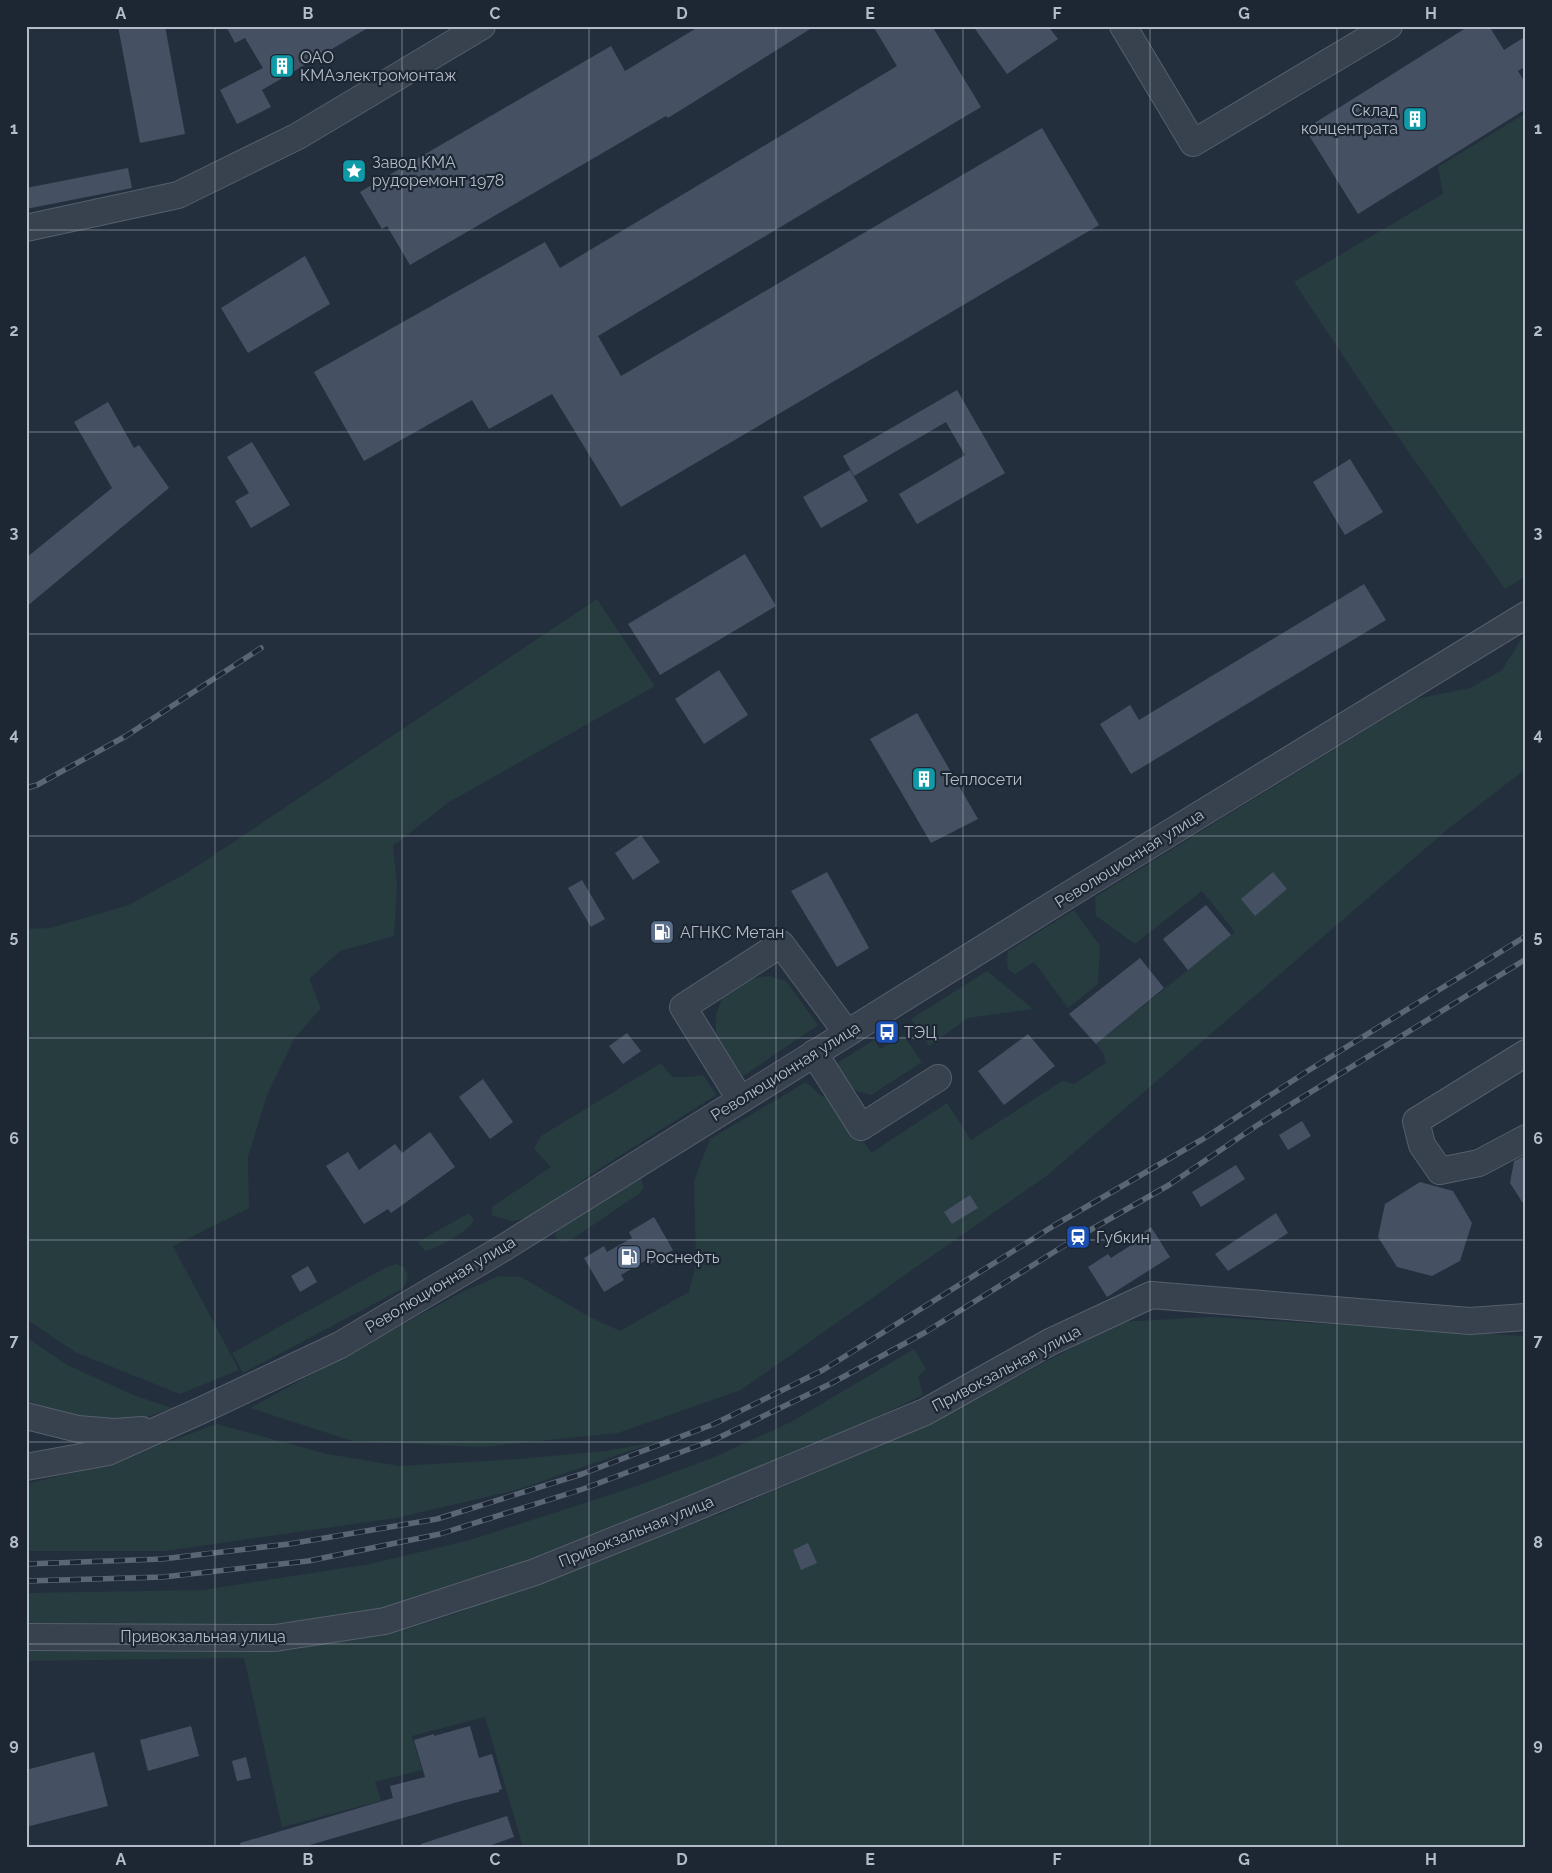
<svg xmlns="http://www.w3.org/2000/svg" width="1552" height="1873" font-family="Raleway,sans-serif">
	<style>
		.green { fill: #263c3f }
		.building { fill: #455162 }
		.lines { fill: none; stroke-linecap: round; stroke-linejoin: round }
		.minor-casing { stroke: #565f6c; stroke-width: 28 }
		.minor { stroke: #38414e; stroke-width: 26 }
		.rail-casing { stroke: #5a6575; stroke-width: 5.5 }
		.rail { stroke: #1d2633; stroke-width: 4; stroke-dasharray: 11; stroke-linecap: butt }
		.grid { fill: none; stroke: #b4bcc9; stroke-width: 1; stroke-opacity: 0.55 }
		.labels { text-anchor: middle; stroke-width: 4.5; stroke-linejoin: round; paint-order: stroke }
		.poi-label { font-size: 16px; fill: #b4bcc9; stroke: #1d2633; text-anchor: start }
		.street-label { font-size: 16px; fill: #b4bcc9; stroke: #1d2633 }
		.neatline { fill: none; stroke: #b4bcc9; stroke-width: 2 }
		.grid-label { font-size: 16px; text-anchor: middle; font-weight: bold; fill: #b4bcc9 }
	</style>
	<rect width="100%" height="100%" fill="#242f3e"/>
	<!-- green -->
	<g class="green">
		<path d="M 1526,113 L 1526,576 L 1505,589 L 1378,408 L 1294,282 L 1443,194 L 1438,167 Z"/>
		<path d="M 597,599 L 655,686 L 449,802 L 393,846 L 397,886 L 394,936 L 340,951 L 309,979 L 321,1008 L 294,1039 L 267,1095 L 248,1157 L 249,1208 L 173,1246 L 239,1370 L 180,1394 L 75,1352 L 26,1319 L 26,929 L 50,928 L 129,905 L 190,871 Z"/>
		<path d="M 1526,632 L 1526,769 L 1449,828 L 1049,1174 L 741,1390 L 618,1433 L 482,1447 L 352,1441 L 250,1408 L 464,1291 L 499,1276 L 521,1277 L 590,1317 L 620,1331 L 689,1292 L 696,1263 L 694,1181 L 710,1139 L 806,1082 L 821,1096 L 837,1101 L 871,1153 L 947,1103 L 971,1140 L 1062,1081 L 1074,1084 L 1106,1063 L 1103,1052 L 1096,1044 L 1235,932 L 1202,891 L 1135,944 L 1096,916 L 1095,897 L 1416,699 L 1470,688 L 1502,670 Z"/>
		<path d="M 1074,910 L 1100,946 L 1098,984 L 1068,1008 L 1034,962 L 1015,974 L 1008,969 L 1007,960 L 1008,951 Z"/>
		<path d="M 987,971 L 1033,1009 L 968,1018 L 929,1046 L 911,1019 Z"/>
		<path d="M 768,976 L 786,981 L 818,1025 L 742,1077 L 716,1035 L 716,1014 L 723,996 L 753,978 Z"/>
		<path d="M 903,1035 L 922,1062 L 871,1095 L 850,1089 L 834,1065 L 874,1040 L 880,1049 Z"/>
		<path d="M 661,1063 L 672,1077 L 691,1077 L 703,1075 L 716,1095 L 599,1169 L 529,1218 L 511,1221 L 492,1215 L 492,1207 L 551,1167 L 534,1149 L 541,1136 Z"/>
		<path d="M 633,1178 L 641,1179 L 644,1187 L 640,1193 L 571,1240 L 565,1242 L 557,1240 L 555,1235 L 558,1227 Z"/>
		<path d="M 469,1213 L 474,1221 C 465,1233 439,1248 425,1251 L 418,1242 Z"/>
		<path d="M 396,1264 L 404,1267 C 410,1277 408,1283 400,1290 L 243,1373 L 232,1353 L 385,1268 Z"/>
		<path d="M 1210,1317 L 1526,1336 L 1526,1847 L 523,1847 L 485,1717 L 412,1736 L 422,1770 L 375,1782 L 381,1801 L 282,1827 L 244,1658 L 26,1661 L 26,1646 L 289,1648 L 400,1631 L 455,1614 L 720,1514 L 939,1419 L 1120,1322 Z"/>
		<path d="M 26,1337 L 67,1365 L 136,1396 L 172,1408 L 136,1421 L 106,1425 L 43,1407 L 26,1400 Z"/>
		<path d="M 914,1349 L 926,1369 L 918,1377 L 923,1395 L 790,1458 L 419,1604 L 301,1626 L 26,1629 L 26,1593 L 203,1590 L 370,1564 L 470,1540 L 634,1487 L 712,1458 L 791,1422 Z"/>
		<path d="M 217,1424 L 327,1454 L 399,1466 L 518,1459 L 605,1451 L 656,1442 L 516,1490 L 396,1518 L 166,1551 L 26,1551 L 26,1484 L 107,1464 Z"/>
	</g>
	<!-- building -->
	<g class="building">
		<path d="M 118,26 L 165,26 L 185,134 L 140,143 Z"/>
		<path d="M 226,26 L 371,26 L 262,90 L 271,107 L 237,124 L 220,90 L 263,68 L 245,38 L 235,43 Z"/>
		<path d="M 700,26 L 815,26 L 668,118 L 666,116 L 410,265 L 387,226 L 382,229 L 360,192 L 611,46 L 625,71 Z"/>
		<path d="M 873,26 L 932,26 L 981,107 L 598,336 L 621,376 L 1042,128 L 1099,225 L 621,507 L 552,394 L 489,429 L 472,400 L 364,461 L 314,372 L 545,242 L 560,268 L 897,66 Z"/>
		<path d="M 973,26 L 1048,26 L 1058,39 L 1007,74 Z"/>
		<path d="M 1469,26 L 1489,26 L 1504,50 L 1526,36 L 1526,66 L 1518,71 L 1526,84 L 1526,109 L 1358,214 L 1305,129 Z"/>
		<path d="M 128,168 L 132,188 L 26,209 L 26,188 Z"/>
		<path d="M 305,256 L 330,304 L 248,353 L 221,308 Z"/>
		<path d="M 957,390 L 1005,473 L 917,524 L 899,494 L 965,455 L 946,422 L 854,476 L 843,456 Z"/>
		<path d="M 108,402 L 134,448 L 139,445 L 169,488 L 26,607 L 26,558 L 112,488 L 74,422 Z"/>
		<path d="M 252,442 L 290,505 L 251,528 L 235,501 L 249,493 L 227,457 Z"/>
		<path d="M 1350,459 L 1383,512 L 1345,535 L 1313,482 Z"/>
		<path d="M 850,470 L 868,501 L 821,528 L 803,497 Z"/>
		<path d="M 745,554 L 776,606 L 660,675 L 628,624 Z"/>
		<path d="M 1364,584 L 1386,620 L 1131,774 L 1100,724 L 1130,705 L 1139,720 Z"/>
		<path d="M 719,670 L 748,715 L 704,744 L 675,699 Z"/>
		<path d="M 917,713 L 978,819 L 931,843 L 870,739 Z"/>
		<path d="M 641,835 L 660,862 L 633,880 L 615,853 Z"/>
		<path d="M 827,872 L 869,948 L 837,967 L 791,891 Z"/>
		<path d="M 1273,872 L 1287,889 L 1255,916 L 1241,899 Z"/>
		<path d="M 582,880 L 605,919 L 591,927 L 568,888 Z"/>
		<path d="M 1206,905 L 1231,935 L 1188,970 L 1163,939 Z"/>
		<path d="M 1140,958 L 1164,988 L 1096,1044 L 1069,1014 Z"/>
		<path d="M 627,1033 L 641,1051 L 623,1064 L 609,1046 Z"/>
		<path d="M 1028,1034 L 1055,1066 L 1004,1105 L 978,1071 Z"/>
		<path d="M 483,1079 L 513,1122 L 490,1139 L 459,1097 Z"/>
		<path d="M 1302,1121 L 1311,1136 L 1288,1150 L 1279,1135 Z"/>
		<path d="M 430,1132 L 455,1167 L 391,1213 L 388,1209 L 364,1224 L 326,1166 L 348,1152 L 359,1170 L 395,1144 L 402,1153 Z"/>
		<path d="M 1526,1155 L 1526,1208 L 1510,1183 L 1514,1161 Z"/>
		<path d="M 1236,1165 L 1245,1179 L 1201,1207 L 1192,1192 Z"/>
		<path d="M 1420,1182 L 1453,1191 L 1472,1223 L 1460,1261 L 1432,1276 L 1397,1267 L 1378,1237 L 1385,1204 Z"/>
		<path d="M 970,1195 L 978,1208 L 952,1224 L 944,1212 Z"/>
		<path d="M 1276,1213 L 1288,1233 L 1228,1271 L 1215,1254 Z"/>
		<path d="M 654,1217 L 673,1250 L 649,1265 L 646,1260 L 621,1275 L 624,1280 L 604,1292 L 584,1258 L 604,1246 L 607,1252 L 632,1238 L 629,1232 Z"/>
		<path d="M 1151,1227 L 1170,1257 L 1107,1297 L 1088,1267 L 1108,1254 L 1111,1258 L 1136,1242 L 1134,1239 Z"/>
		<path d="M 308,1266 L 317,1282 L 300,1292 L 291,1276 Z"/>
		<path d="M 808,1543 L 817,1563 L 801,1570 L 793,1550 Z"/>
		<path d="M 191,1726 L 199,1756 L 148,1771 L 140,1740 Z"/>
		<path d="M 470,1726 L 479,1758 L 492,1754 L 502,1789 L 499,1790 L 499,1792 L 461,1801 L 303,1847 L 241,1847 L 240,1843 L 393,1798 L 390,1786 L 425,1777 L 414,1740 L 434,1734 L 434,1736 Z"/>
		<path d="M 94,1752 L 108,1806 L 26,1827 L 26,1770 Z"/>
		<path d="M 246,1757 L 251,1778 L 237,1781 L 232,1761 Z"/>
		<path d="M 507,1816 L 514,1837 L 486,1847 L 422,1847 L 421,1844 Z"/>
	</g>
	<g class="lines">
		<defs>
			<g id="minor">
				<path d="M 1123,26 L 1193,143 L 1389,26"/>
				<path d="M 26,228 L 178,195 L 298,136 L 482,26"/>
				<path d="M 814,1053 L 861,1127 L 938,1078"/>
				<path d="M 1526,1053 L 1416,1121 L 1422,1145 L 1440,1171 L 1479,1163 L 1526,1138"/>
				<path d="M 740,1099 L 683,1007 L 781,944 L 847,1033"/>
				<path d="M 26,1416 L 78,1429 L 114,1432 L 142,1430"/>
				<path d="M 26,1467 L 108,1452 L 202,1410 L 340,1345 L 505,1247 L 1070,894 L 1526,615"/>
				<path d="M 26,1637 L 275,1638 L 385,1621 L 535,1572 L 687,1511 L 925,1412 L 1050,1342 L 1151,1295 L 1470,1321 L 1526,1317"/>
			</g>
		</defs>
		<!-- minor casing -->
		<use href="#minor" class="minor-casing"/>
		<!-- minor -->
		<use href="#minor" class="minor"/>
		<defs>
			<g id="rail">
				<path d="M 26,788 L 37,785 L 126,736 L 261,648"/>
				<path d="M 26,1564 L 162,1559 L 289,1544 L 437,1519 L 582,1474 L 714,1424 L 823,1370 L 1055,1225 L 1203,1139 L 1306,1072 L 1526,936"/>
				<path d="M 26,1581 L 163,1577 L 308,1561 L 440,1534 L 583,1489 L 716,1439 L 832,1383 L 924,1333 L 1078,1237 L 1169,1185 L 1256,1126 L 1526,959"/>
			</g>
		</defs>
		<!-- rail casing -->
		<use href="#rail" class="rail-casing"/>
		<!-- rail -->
		<use href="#rail" class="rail"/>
	</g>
	<!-- grid -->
	<path class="grid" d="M 215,26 L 215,1847M 402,26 L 402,1847M 589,26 L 589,1847M 776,26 L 776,1847M 963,26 L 963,1847M 1150,26 L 1150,1847M 1337,26 L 1337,1847M 26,230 L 1526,230M 26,432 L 1526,432M 26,634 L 1526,634M 26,836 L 1526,836M 26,1038 L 1526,1038M 26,1240 L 1526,1240M 26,1442 L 1526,1442M 26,1644 L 1526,1644"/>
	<!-- icons -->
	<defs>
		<symbol id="building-square" viewBox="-11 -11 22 22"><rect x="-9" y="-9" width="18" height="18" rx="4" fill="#0f9aa8" stroke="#1d2633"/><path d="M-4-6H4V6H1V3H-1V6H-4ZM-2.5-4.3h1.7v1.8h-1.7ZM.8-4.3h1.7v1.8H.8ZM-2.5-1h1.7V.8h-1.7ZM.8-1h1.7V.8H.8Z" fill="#fff"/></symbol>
		<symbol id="sight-square" viewBox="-11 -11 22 22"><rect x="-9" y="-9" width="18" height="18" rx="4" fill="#0f9aa8" stroke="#1d2633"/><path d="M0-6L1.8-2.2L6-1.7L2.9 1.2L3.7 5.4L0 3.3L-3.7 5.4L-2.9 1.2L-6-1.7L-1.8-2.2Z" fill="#fff"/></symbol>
		<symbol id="fuel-square" viewBox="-11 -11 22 22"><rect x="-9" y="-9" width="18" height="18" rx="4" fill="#5c6f8a" stroke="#1d2633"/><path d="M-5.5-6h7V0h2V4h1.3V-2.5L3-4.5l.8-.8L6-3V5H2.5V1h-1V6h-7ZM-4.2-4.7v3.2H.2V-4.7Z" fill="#fff"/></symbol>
		<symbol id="bus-square" viewBox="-11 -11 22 22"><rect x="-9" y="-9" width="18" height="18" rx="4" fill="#1a4fb4" stroke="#1d2633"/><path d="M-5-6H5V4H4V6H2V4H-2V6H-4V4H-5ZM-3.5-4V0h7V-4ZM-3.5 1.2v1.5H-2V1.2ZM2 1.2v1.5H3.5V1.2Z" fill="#fff"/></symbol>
		<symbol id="station-square" viewBox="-11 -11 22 22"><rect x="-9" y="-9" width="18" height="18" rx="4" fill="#1a4fb4" stroke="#1d2633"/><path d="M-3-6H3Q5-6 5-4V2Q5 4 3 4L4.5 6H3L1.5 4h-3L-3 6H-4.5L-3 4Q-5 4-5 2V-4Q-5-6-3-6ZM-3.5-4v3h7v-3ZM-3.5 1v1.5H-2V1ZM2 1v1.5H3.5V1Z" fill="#fff"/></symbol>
	</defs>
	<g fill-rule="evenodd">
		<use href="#building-square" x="268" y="52" width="28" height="28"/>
		<use href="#building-square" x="1401" y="105" width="28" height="28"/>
		<use href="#sight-square" x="340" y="157" width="28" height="28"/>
		<use href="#building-square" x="910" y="765" width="28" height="28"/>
		<use href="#fuel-square" x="648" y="918" width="28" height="28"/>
		<use href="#bus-square" x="873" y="1018" width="28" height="28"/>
		<use href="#station-square" x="1064" y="1223" width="28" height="28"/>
		<use href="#fuel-square" x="615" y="1243" width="28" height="28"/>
	</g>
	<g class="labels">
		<!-- poi labels -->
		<g class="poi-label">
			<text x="300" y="63">ОАО<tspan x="300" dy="18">КМАэлектромонтаж</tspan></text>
			<text x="1398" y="116" text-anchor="end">Склад<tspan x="1398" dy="18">концентрата</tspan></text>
			<text x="372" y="168">Завод КМА<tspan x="372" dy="18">рудоремонт 1978</tspan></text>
			<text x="942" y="785">Теплосети</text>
			<text x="680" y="938">АГНКС Метан</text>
			<text x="904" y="1038">ТЭЦ</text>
			<text x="1096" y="1243">Губкин</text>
			<text x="646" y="1263">Роснефть</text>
		</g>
		<!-- street labels -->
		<g class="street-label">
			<text transform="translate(1129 858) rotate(-32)" y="6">Революционная улица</text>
			<text transform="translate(785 1071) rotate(-32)" y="6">Революционная улица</text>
			<text transform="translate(440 1284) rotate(-31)" y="6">Революционная улица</text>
			<text transform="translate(1006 1368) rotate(-28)" y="6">Привокзальная улица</text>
			<text transform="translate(636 1531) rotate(-22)" y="6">Привокзальная улица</text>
			<text x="203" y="1642">Привокзальная улица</text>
		</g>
	</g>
	<!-- border -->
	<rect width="1552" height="1873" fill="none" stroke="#1d2633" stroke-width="55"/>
	<rect x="28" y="28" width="1496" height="1818" class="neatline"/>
	<g class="grid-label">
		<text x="121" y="19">A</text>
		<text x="308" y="19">B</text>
		<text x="495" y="19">C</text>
		<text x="682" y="19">D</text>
		<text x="870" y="19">E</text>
		<text x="1057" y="19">F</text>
		<text x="1244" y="19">G</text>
		<text x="1431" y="19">H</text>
		<text x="14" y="134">1</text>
		<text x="1538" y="134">1</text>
		<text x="14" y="336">2</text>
		<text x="1538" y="336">2</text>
		<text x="14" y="538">3</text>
		<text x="1538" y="538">3</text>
		<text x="14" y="740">4</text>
		<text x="1538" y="740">4</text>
		<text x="14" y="942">5</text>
		<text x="1538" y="942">5</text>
		<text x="14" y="1144">6</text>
		<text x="1538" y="1144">6</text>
		<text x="14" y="1346">7</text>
		<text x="1538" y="1346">7</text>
		<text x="14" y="1548">8</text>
		<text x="1538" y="1548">8</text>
		<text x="14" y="1750">9</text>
		<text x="1538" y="1750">9</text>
		<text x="121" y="1865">A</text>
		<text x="308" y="1865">B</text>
		<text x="495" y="1865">C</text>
		<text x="682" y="1865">D</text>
		<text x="870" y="1865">E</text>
		<text x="1057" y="1865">F</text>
		<text x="1244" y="1865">G</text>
		<text x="1431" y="1865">H</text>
	</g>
</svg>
